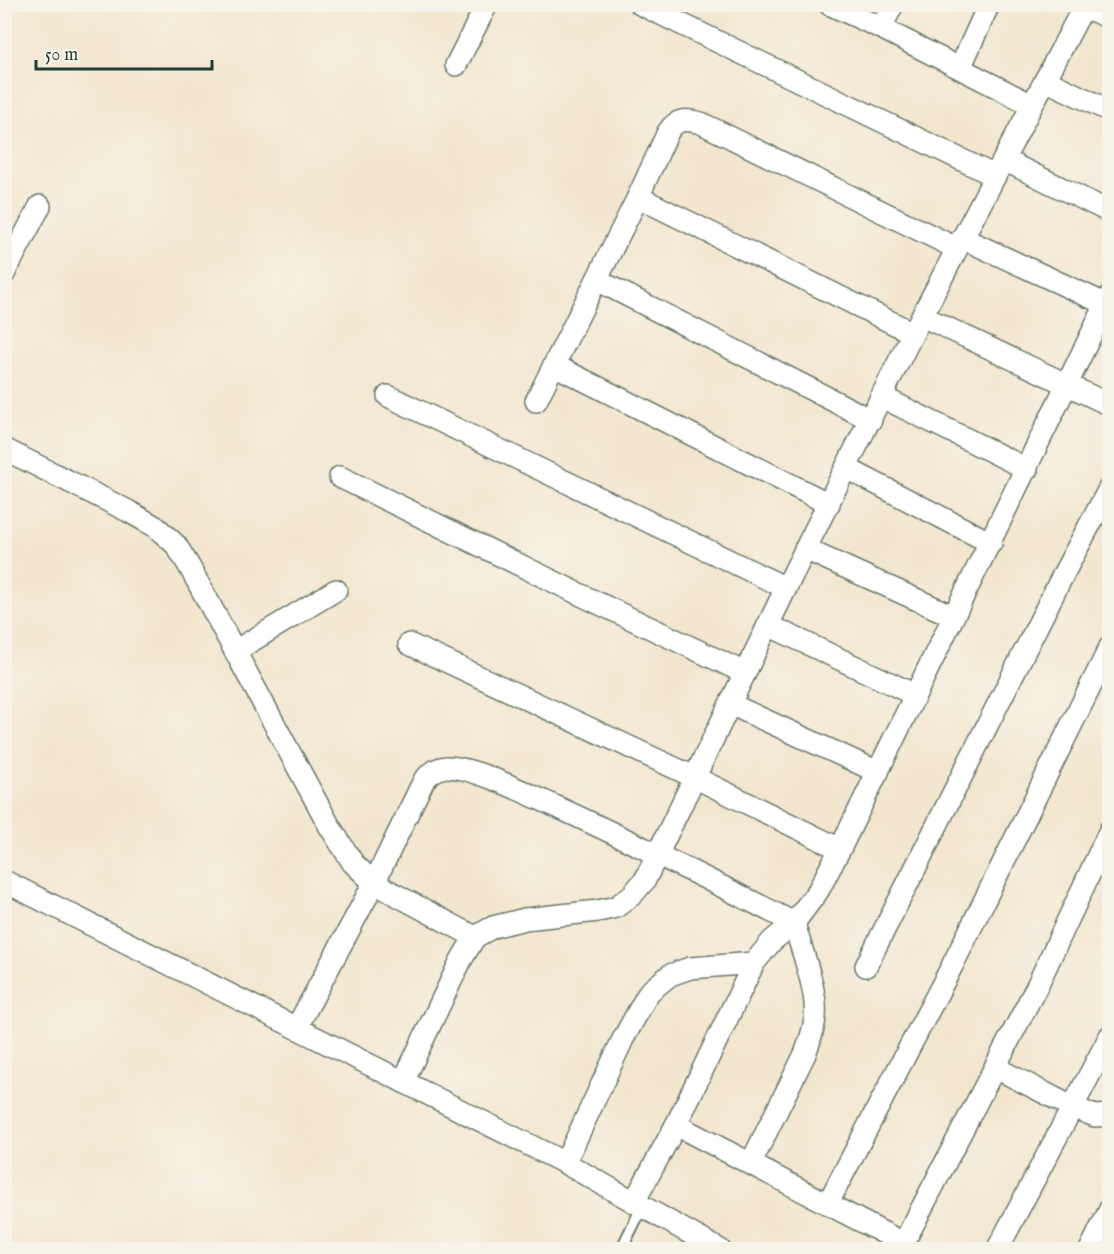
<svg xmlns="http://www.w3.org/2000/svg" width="1114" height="1254" font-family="'IM FELL English',serif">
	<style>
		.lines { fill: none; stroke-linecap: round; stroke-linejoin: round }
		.lane-casing { stroke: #69786a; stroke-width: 14 }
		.street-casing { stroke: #69786a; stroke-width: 24 }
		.lane { stroke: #fff; stroke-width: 10 }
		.street { stroke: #fff; stroke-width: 21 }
	</style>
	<rect width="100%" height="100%" fill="#f7f3e8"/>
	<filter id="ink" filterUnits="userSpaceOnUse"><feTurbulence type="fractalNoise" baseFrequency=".0167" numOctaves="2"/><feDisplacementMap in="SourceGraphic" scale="12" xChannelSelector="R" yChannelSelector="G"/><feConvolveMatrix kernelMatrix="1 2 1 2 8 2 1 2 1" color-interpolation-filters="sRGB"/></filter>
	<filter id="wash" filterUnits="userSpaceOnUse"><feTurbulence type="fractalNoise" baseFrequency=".008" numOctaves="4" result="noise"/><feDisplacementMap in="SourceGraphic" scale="24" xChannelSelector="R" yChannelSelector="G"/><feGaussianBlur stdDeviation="1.35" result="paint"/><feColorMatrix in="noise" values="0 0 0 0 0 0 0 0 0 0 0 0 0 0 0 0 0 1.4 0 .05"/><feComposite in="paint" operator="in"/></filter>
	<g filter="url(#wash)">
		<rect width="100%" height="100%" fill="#f3e6cf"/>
	</g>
	<g filter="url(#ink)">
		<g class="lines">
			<defs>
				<path id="lane" d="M 621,1250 L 642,1207"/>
				<g id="street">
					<path d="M 640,4 L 995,176"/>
					<path d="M 829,4 L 881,28 L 1032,105"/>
					<path d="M 1084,7 L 1110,18"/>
					<path d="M 881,28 L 893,4"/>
					<path d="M 456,65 L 487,4"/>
					<path d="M 960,68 L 989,4"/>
					<path d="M 1045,80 L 1110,111"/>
					<path d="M 1004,160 L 1110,212"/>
					<path d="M 638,197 L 913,333"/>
					<path d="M 962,238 L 1105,304"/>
					<path d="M 4,274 L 40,206"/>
					<path d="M 597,280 L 871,420"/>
					<path d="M 922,316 L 1110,405"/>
					<path d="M 554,365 L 829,504"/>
					<path d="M 388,396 L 786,588"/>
					<path d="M 882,397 L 1027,469"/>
					<path d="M 536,401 L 638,197 L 668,132 C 677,118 686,119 701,123 L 956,248"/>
					<path d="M 4,449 L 128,511 L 156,527 L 176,545 L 189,566 L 330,827 L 353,863 L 374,883 L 475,937"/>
					<path d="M 846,468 L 991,543"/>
					<path d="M 340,477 L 577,593 L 745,673"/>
					<path d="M 805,549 L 953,616"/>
					<path d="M 768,625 L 915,695"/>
					<path d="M 409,644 L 694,777 L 840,849"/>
					<path d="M 235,651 L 336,590"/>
					<path d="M 730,704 L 878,772"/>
					<path d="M 4,881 L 565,1163 L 720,1250"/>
					<path d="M 866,966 L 1066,569 L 1110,487"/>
					<path d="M 297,1027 L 374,883 L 424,780 C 430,773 436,768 446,767 C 473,766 532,796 557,807 C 637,844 716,883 794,923 C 801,949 818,991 815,1017 C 814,1030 810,1041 805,1054 L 751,1163"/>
					<path d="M 996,1068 L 1072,1107 L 1095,1116 L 1110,1115"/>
					<path d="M 403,1082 L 461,960 L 475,937 L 493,927 L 525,919 L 598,911 L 616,907 L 632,895 L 645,880 L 786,588 L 913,333 L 1085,4"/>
					<path d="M 676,1125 L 903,1243"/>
					<path d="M 565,1163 L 623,1039 L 649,992 L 670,975 L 690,968 L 754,963"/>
					<path d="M 634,1202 L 676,1125 L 754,963 L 772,941 L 794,923 L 818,891 L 840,849 L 1110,296"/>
					<path d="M 828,1203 L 952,966 L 1110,647"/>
					<path d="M 900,1250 L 1037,986 L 1110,830"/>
					<path d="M 997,1250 L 1110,1036"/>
					<path d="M 1090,1250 L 1110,1209"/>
				</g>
			</defs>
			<!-- lane casing -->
			<use href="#lane" class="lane-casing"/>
			<!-- street casing -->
			<use href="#street" class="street-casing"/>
			<!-- lane -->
			<use href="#lane" class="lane"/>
			<!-- street -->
			<use href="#street" class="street"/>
		</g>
	</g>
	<!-- margin -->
	<rect width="1114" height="1254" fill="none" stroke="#f7f3e8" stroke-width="24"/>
	<!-- scale -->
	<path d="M36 60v9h176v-9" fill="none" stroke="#1f3d34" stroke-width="3"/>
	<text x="45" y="60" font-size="18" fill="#1f3d34" stroke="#f7f3e8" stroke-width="4.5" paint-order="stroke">50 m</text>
</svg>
